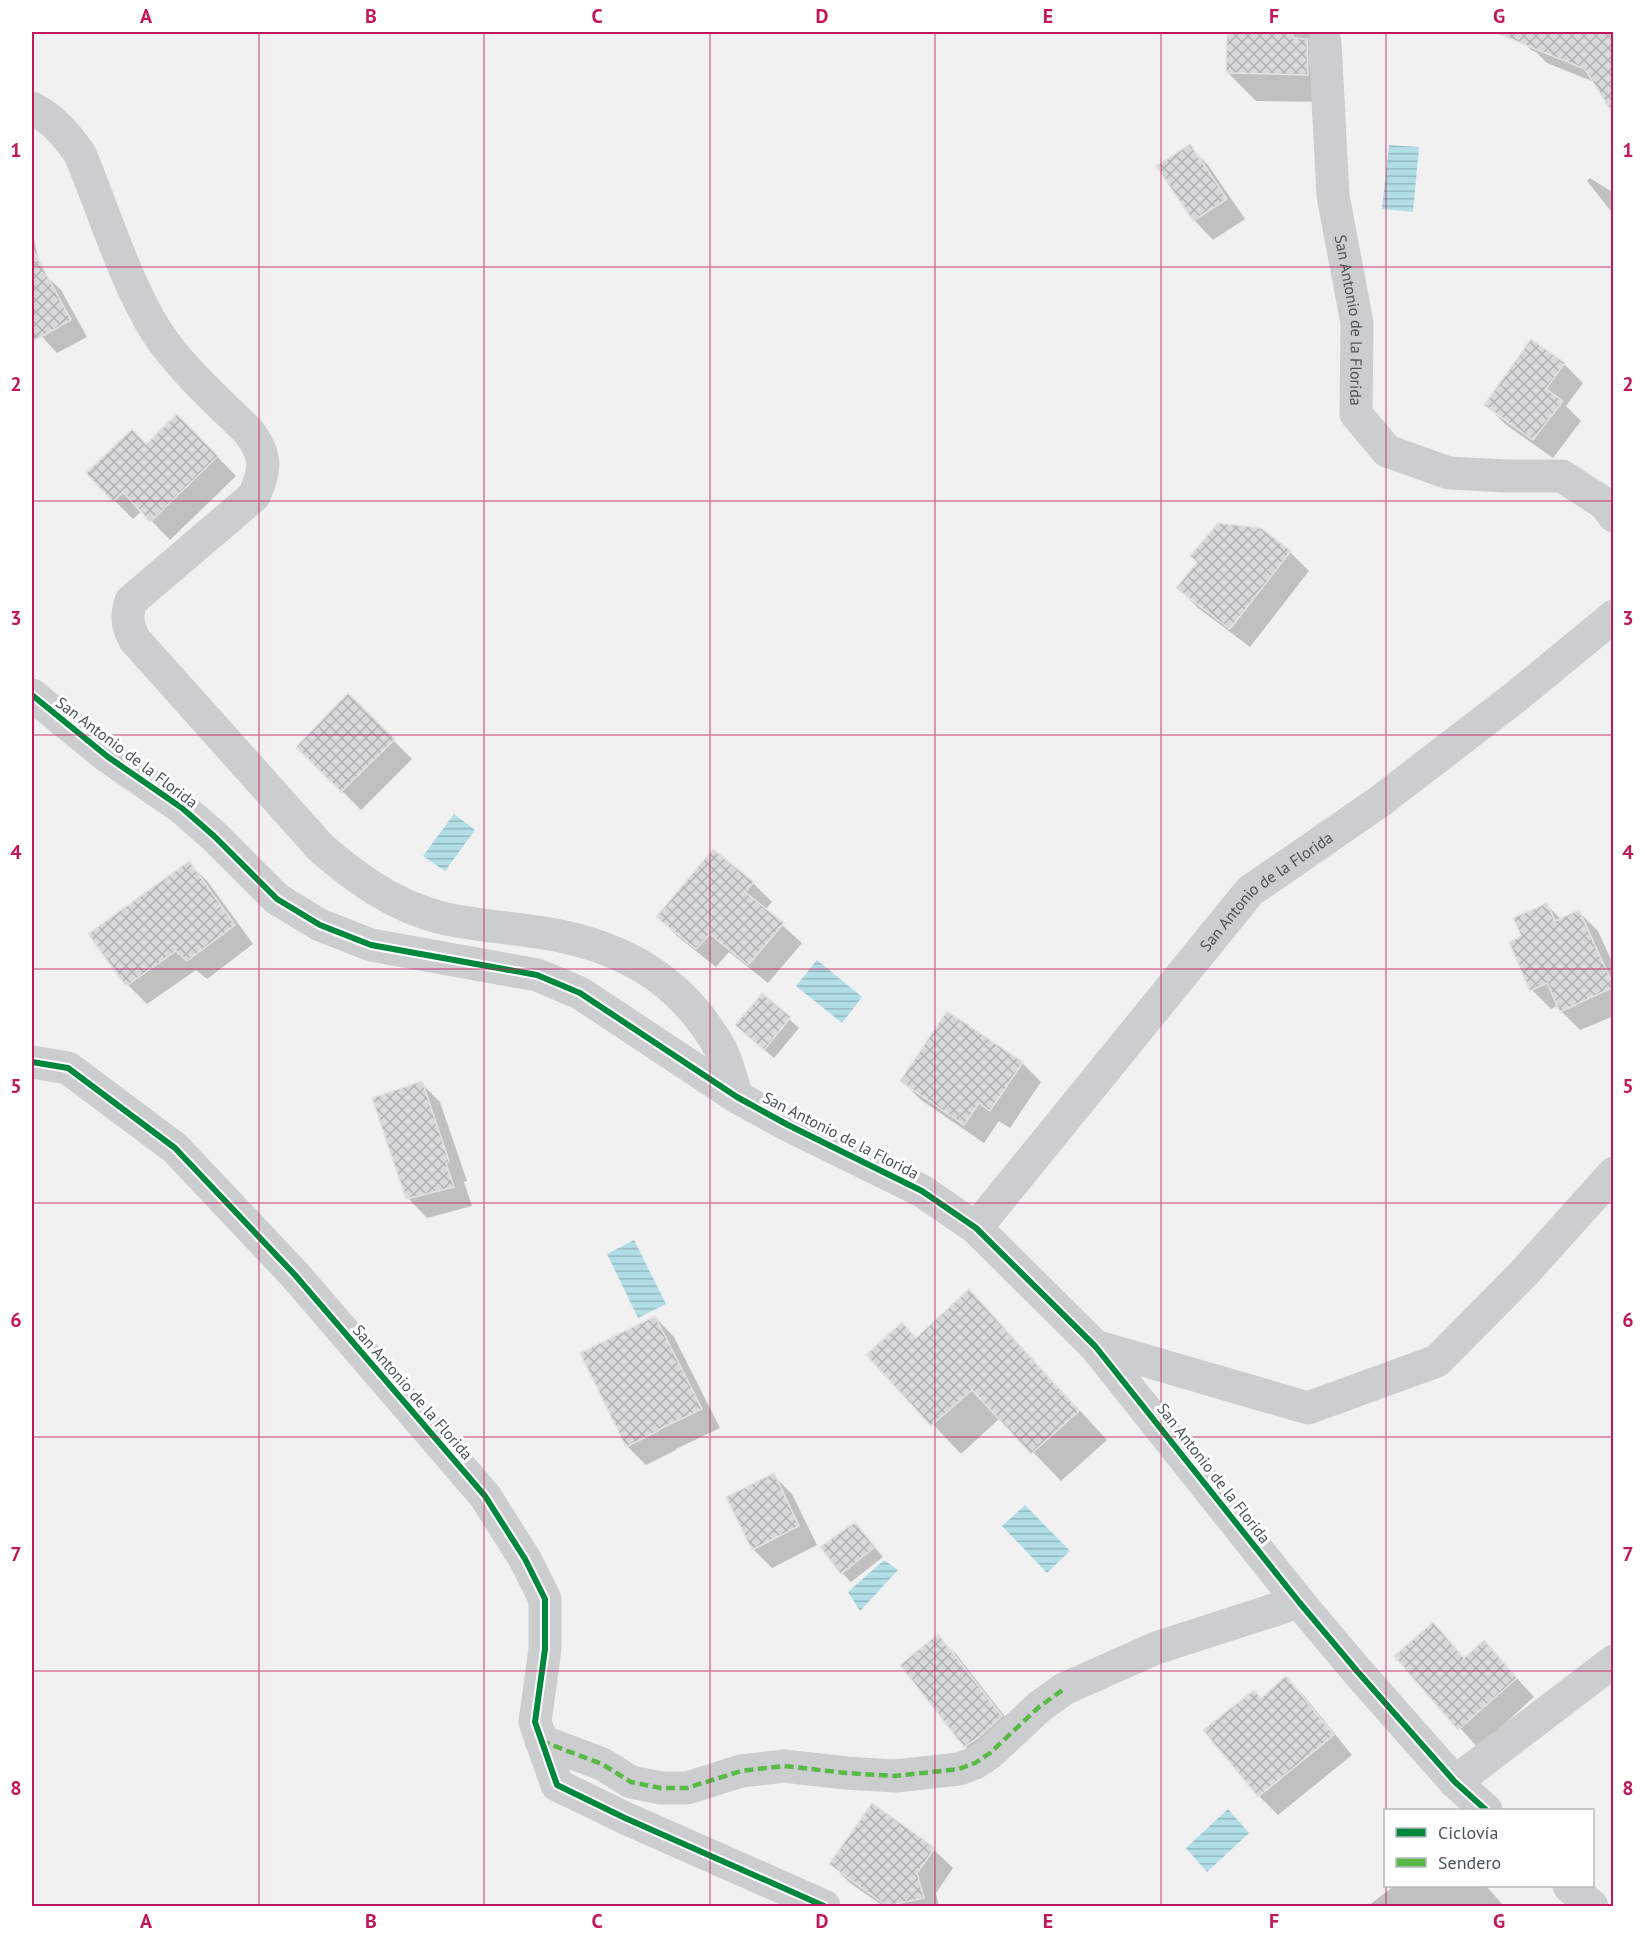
<svg xmlns="http://www.w3.org/2000/svg" width="1645" height="1938" font-family="'PT Sans',sans-serif">
	<style>
		.water { fill: url(#water-rules) }
		.shadow { fill: #0003 }
		.building { fill: url(#building-cross-hatch); stroke: #e3e3e4; stroke-width: 1.5 }
		.lines { fill: none; stroke-linecap: round; stroke-linejoin: round }
		.street { stroke: #cbcdcf; stroke-width: 33 }
		.quiet { stroke: #58b947; stroke-width: 4.5; stroke-dasharray: 9 4.5; stroke-linecap: butt }
		.cycleway-casing { stroke: #fff; stroke-width: 10 }
		.cycleway { stroke: #00873e; stroke-width: 6 }
		.grid { fill: none; stroke: #c2185b; stroke-width: 1.5; stroke-opacity: 0.55 }
		.labels { text-anchor: middle; stroke-width: 6; stroke-linejoin: round; paint-order: stroke }
		.street-label { font-size: 16px; fill: #4a545b; stroke: #fff }
		.neatline { fill: none; stroke: #c2185b; stroke-width: 2 }
		.grid-label { font-size: 20px; text-anchor: middle; font-weight: bold; fill: #c2185b }
	</style>
	<defs>
		<pattern id="water-rules" width="6" height="5" patternUnits="userSpaceOnUse" patternTransform="scale(1.5)"><rect width="6" height="5" fill="#b1dee6"/><path d="M0 2.5h6" fill="none" stroke="#92b7bd"/></pattern>
		<pattern id="building-cross-hatch" width="8" height="8" patternUnits="userSpaceOnUse" patternTransform="scale(1.5)"><rect width="8" height="8" fill="#d7d8da"/><path d="M0 0l8 8M0 8l8-8" fill="none" stroke="#b0b2b4"/></pattern>
	</defs>
	<rect width="100%" height="100%" fill="#f1f1f1"/>
	<!-- water -->
	<g class="water">
		<path d="M 1389,145 L 1419,147 L 1413,212 L 1382,209 Z"/>
		<path d="M 454,814 L 475,830 L 445,871 L 423,856 Z"/>
		<path d="M 817,960 L 862,997 L 842,1023 L 796,986 Z"/>
		<path d="M 634,1240 L 666,1304 L 638,1318 L 607,1254 Z"/>
		<path d="M 1025,1505 L 1070,1551 L 1047,1573 L 1002,1526 Z"/>
		<path d="M 884,1560 L 898,1570 L 860,1611 L 848,1592 Z"/>
		<path d="M 1228,1809 L 1249,1833 L 1207,1872 L 1186,1848 Z"/>
	</g>
	<!-- shadow -->
	<g class="shadow">
		<path d="M 1228,32 L 1321,32 L 1336,102 L 1256,101 L 1228,73 Z"/>
		<path d="M 1515,32 L 1603,32 L 1613,36 L 1594,82 L 1547,63 L 1536,52 L 1531,50 L 1514,33 Z"/>
		<path d="M 1189,146 L 1208,165 L 1245,219 L 1213,240 L 1194,220 L 1158,166 Z"/>
		<path d="M 1590,178 L 1614,193 L 1614,215 L 1587,181 Z"/>
		<path d="M 32,230 L 42,275 L 44,274 L 61,290 L 87,337 L 57,353 L 38,332 L 32,337 Z"/>
		<path d="M 1531,341 L 1564,364 L 1583,383 L 1566,406 L 1581,421 L 1553,458 L 1505,424 L 1486,405 Z"/>
		<path d="M 196,435 L 236,476 L 170,540 L 142,511 L 133,519 L 114,500 L 147,446 Z"/>
		<path d="M 1261,529 L 1290,552 L 1309,571 L 1250,647 L 1197,607 L 1178,588 Z"/>
		<path d="M 348,695 L 412,759 L 361,810 L 298,747 Z"/>
		<path d="M 189,863 L 208,882 L 253,944 L 207,979 L 196,970 L 147,1004 L 128,985 Z"/>
		<path d="M 753,883 L 772,902 L 765,910 L 802,943 L 768,983 L 729,952 L 716,967 L 677,936 L 658,917 Z"/>
		<path d="M 1547,905 L 1562,920 L 1579,912 L 1598,931 L 1614,966 L 1614,1016 L 1580,1030 L 1561,1011 L 1559,1005 L 1551,1009 L 1532,990 L 1523,937 Z"/>
		<path d="M 762,995 L 799,1028 L 774,1058 L 746,1034 Z"/>
		<path d="M 1022,1063 L 1041,1082 L 1010,1128 L 999,1121 L 984,1143 L 921,1100 L 902,1081 Z"/>
		<path d="M 421,1083 L 440,1102 L 467,1181 L 464,1182 L 472,1206 L 427,1218 L 408,1198 Z"/>
		<path d="M 969,1291 L 997,1320 L 1107,1440 L 1061,1481 L 1000,1418 L 961,1454 L 868,1355 L 917,1339 Z"/>
		<path d="M 655,1317 L 674,1337 L 720,1428 L 676,1449 L 676,1450 L 646,1465 L 627,1446 Z"/>
		<path d="M 773,1475 L 792,1494 L 817,1545 L 772,1568 L 753,1549 Z"/>
		<path d="M 855,1524 L 883,1557 L 851,1582 L 842,1573 Z"/>
		<path d="M 1433,1624 L 1465,1659 L 1484,1642 L 1534,1697 L 1478,1748 L 1396,1656 Z"/>
		<path d="M 938,1636 L 957,1655 L 1020,1736 L 984,1765 L 965,1746 Z"/>
		<path d="M 1286,1678 L 1305,1697 L 1352,1755 L 1278,1815 L 1259,1796 L 1206,1731 L 1262,1699 Z"/>
		<path d="M 873,1805 L 934,1850 L 953,1868 L 936,1893 L 939,1906 L 883,1906 L 850,1883 L 831,1864 Z"/>
		<path d="M 1394,1886 L 1486,1886 L 1504,1906 L 1368,1906 Z"/>
	</g>
	<!-- building -->
	<g class="building">
		<path d="M 1227,32 L 1293,32 L 1293,38 L 1307,39 L 1308,75 L 1226,73 Z"/>
		<path d="M 1497,32 L 1614,32 L 1614,116 L 1585,69 L 1496,33 Z"/>
		<path d="M 1190,144 L 1227,199 L 1193,221 L 1156,166 Z"/>
		<path d="M 32,248 L 71,320 L 32,342 Z"/>
		<path d="M 1531,339 L 1565,363 L 1546,389 L 1563,401 L 1533,440 L 1484,405 Z"/>
		<path d="M 177,414 L 218,456 L 150,522 L 123,492 L 113,502 L 86,473 L 132,429 L 146,444 Z"/>
		<path d="M 1218,523 L 1261,528 L 1291,551 L 1230,629 L 1176,588 L 1197,562 L 1190,556 Z"/>
		<path d="M 348,693 L 395,739 L 341,792 L 296,747 Z"/>
		<path d="M 713,849 L 754,882 L 745,892 L 784,923 L 748,965 L 710,934 L 696,949 L 656,917 Z"/>
		<path d="M 189,861 L 235,925 L 187,961 L 176,951 L 126,986 L 88,934 Z"/>
		<path d="M 1547,903 L 1555,921 L 1579,910 L 1614,987 L 1560,1012 L 1547,983 L 1530,991 L 1509,942 L 1521,936 L 1513,918 Z"/>
		<path d="M 762,993 L 791,1017 L 764,1050 L 735,1025 Z"/>
		<path d="M 947,1011 L 1023,1062 L 990,1111 L 979,1103 L 964,1125 L 900,1081 Z"/>
		<path d="M 422,1081 L 449,1161 L 446,1163 L 454,1187 L 406,1199 L 372,1098 Z"/>
		<path d="M 969,1289 L 1079,1411 L 1031,1454 L 972,1390 L 931,1426 L 866,1355 L 902,1322 L 916,1338 Z"/>
		<path d="M 655,1316 L 702,1409 L 658,1430 L 658,1431 L 626,1447 L 580,1353 Z"/>
		<path d="M 774,1473 L 799,1526 L 752,1550 L 726,1497 Z"/>
		<path d="M 855,1522 L 875,1547 L 841,1574 L 820,1547 Z"/>
		<path d="M 1433,1622 L 1464,1658 L 1484,1640 L 1517,1678 L 1458,1730 L 1394,1656 Z"/>
		<path d="M 938,1634 L 1002,1716 L 978,1738 L 964,1747 L 900,1665 Z"/>
		<path d="M 1286,1676 L 1334,1735 L 1258,1797 L 1203,1730 L 1254,1690 L 1261,1698 Z"/>
		<path d="M 872,1803 L 935,1848 L 917,1873 L 924,1898 L 887,1906 L 829,1864 Z"/>
	</g>
	<g class="lines">
		<!-- street -->
		<g class="street">
			<path id="s1" d="M 1325,42 L 1333,196 L 1357,323 L 1356,414 L 1387,451 L 1449,473 L 1507,476 L 1562,476 L 1605,504 L 1614,516"/>
			<path d="M 32,108 C 53,119 66,134 80,154 C 104,211 124,279 156,331 C 181,369 217,400 249,432 C 267,456 266,469 254,496 L 131,601 C 126,616 127,626 135,640 L 321,848 C 357,879 394,906 442,918 C 485,928 530,928 573,939 C 639,955 688,990 721,1050 C 728,1064 732,1082 737,1097"/>
			<path d="M 32,695 L 108,757 L 182,808 L 214,836 L 277,899 L 320,925 L 371,945 L 537,975 L 580,993 L 737,1097 L 788,1125 L 922,1191 L 976,1228 L 1095,1346 L 1299,1602 L 1357,1671 L 1455,1782 L 1486,1810"/>
			<path d="M 32,1062 L 68,1068 L 175,1148 L 295,1275 L 485,1496 L 525,1559 L 545,1599 L 545,1649 L 535,1722 L 557,1785 L 625,1818 L 824,1906"/>
			<path id="s2" d="M 976,1228 L 1250,891 L 1379,802 L 1518,695 L 1614,616"/>
			<path d="M 1095,1346 L 1308,1408 L 1437,1361 L 1523,1274 L 1614,1173"/>
			<path d="M 541,1741 L 602,1764 L 631,1782 L 661,1788 L 687,1788 L 741,1771 L 784,1766 L 846,1773 L 895,1776 L 959,1769 L 975,1763 L 990,1753 L 1039,1707 L 1064,1689 L 1156,1648 L 1299,1602"/>
			<path d="M 1455,1782 L 1614,1661"/>
			<path d="M 1569,1886 L 1592,1906"/>
		</g>
		<!-- quiet -->
		<path class="quiet" d="M 541,1741 L 602,1764 L 631,1782 L 661,1788 L 687,1788 L 741,1771 L 784,1766 L 846,1773 L 895,1776 L 959,1769 L 975,1763 L 990,1753 L 1039,1707 L 1064,1689"/>
		<defs>
			<g id="cycleway">
				<path d="M 32,695 L 108,757 L 182,808 L 214,836 L 277,899 L 320,925 L 371,945 L 537,975 L 580,993 L 737,1097 L 788,1125 L 922,1191 L 976,1228 L 1095,1346 L 1299,1602 L 1357,1671 L 1455,1782 L 1486,1810"/>
				<path d="M 32,1062 L 68,1068 L 175,1148 L 295,1275 L 485,1496 L 525,1559 L 545,1599 L 545,1649 L 535,1722 L 557,1785 L 625,1818 L 824,1906"/>
			</g>
		</defs>
		<!-- cycleway casing -->
		<use href="#cycleway" class="cycleway-casing"/>
		<!-- cycleway -->
		<use href="#cycleway" class="cycleway"/>
	</g>
	<!-- grid -->
	<path class="grid" d="M 259,32 L 259,1906M 484,32 L 484,1906M 710,32 L 710,1906M 935,32 L 935,1906M 1161,32 L 1161,1906M 1386,32 L 1386,1810M 32,267 L 1614,267M 32,501 L 1614,501M 32,735 L 1614,735M 32,969 L 1614,969M 32,1203 L 1614,1203M 32,1437 L 1614,1437M 32,1671 L 1614,1671M 1386,1886 L 1386,1906"/>
	<g class="labels">
		<!-- street labels -->
		<g class="street-label">
			<text dy="6" stroke="none"><textPath href="#s1" startOffset="280">San Antonio de la Florida</textPath></text>
			<text transform="translate(127 752) rotate(37)" y="6">San Antonio de la Florida</text>
			<text dy="6" stroke="none"><textPath href="#s2" startOffset="446">San Antonio de la Florida</textPath></text>
			<text transform="translate(841 1135) rotate(27)" y="6">San Antonio de la Florida</text>
			<text transform="translate(413 1392) rotate(49)" y="6">San Antonio de la Florida</text>
			<text transform="translate(1214 1473) rotate(52)" y="6">San Antonio de la Florida</text>
		</g>
	</g>
	<!-- border -->
	<rect width="1645" height="1938" fill="none" stroke="#ffffff" stroke-width="66"/>
	<!-- legend -->
	<rect x="1384" y="1809" width="210" height="78" fill="#ffffff" stroke="#b7bbbd" stroke-width="1.5"/>
	<rect x="1396" y="1828" width="30" height="9" fill="#00873e" stroke="#b7bbbd" stroke-width="1.5"/>
	<text x="1438" y="1839" font-size="18" fill="#4a545b">Ciclovía</text>
	<rect x="1396" y="1858" width="30" height="9" fill="#58b947" stroke="#b7bbbd" stroke-width="1.5"/>
	<text x="1438" y="1869" font-size="18" fill="#4a545b">Sendero</text>
	<rect x="33" y="33" width="1579" height="1872" class="neatline"/>
	<g class="grid-label">
		<text x="146" y="23">A</text>
		<text x="371" y="23">B</text>
		<text x="597" y="23">C</text>
		<text x="822" y="23">D</text>
		<text x="1048" y="23">E</text>
		<text x="1274" y="23">F</text>
		<text x="1499" y="23">G</text>
		<text x="16" y="157">1</text>
		<text x="1628" y="157">1</text>
		<text x="16" y="391">2</text>
		<text x="1628" y="391">2</text>
		<text x="16" y="625">3</text>
		<text x="1628" y="625">3</text>
		<text x="16" y="859">4</text>
		<text x="1628" y="859">4</text>
		<text x="16" y="1093">5</text>
		<text x="1628" y="1093">5</text>
		<text x="16" y="1327">6</text>
		<text x="1628" y="1327">6</text>
		<text x="16" y="1561">7</text>
		<text x="1628" y="1561">7</text>
		<text x="16" y="1795">8</text>
		<text x="1628" y="1795">8</text>
		<text x="146" y="1928">A</text>
		<text x="371" y="1928">B</text>
		<text x="597" y="1928">C</text>
		<text x="822" y="1928">D</text>
		<text x="1048" y="1928">E</text>
		<text x="1274" y="1928">F</text>
		<text x="1499" y="1928">G</text>
	</g>
</svg>
